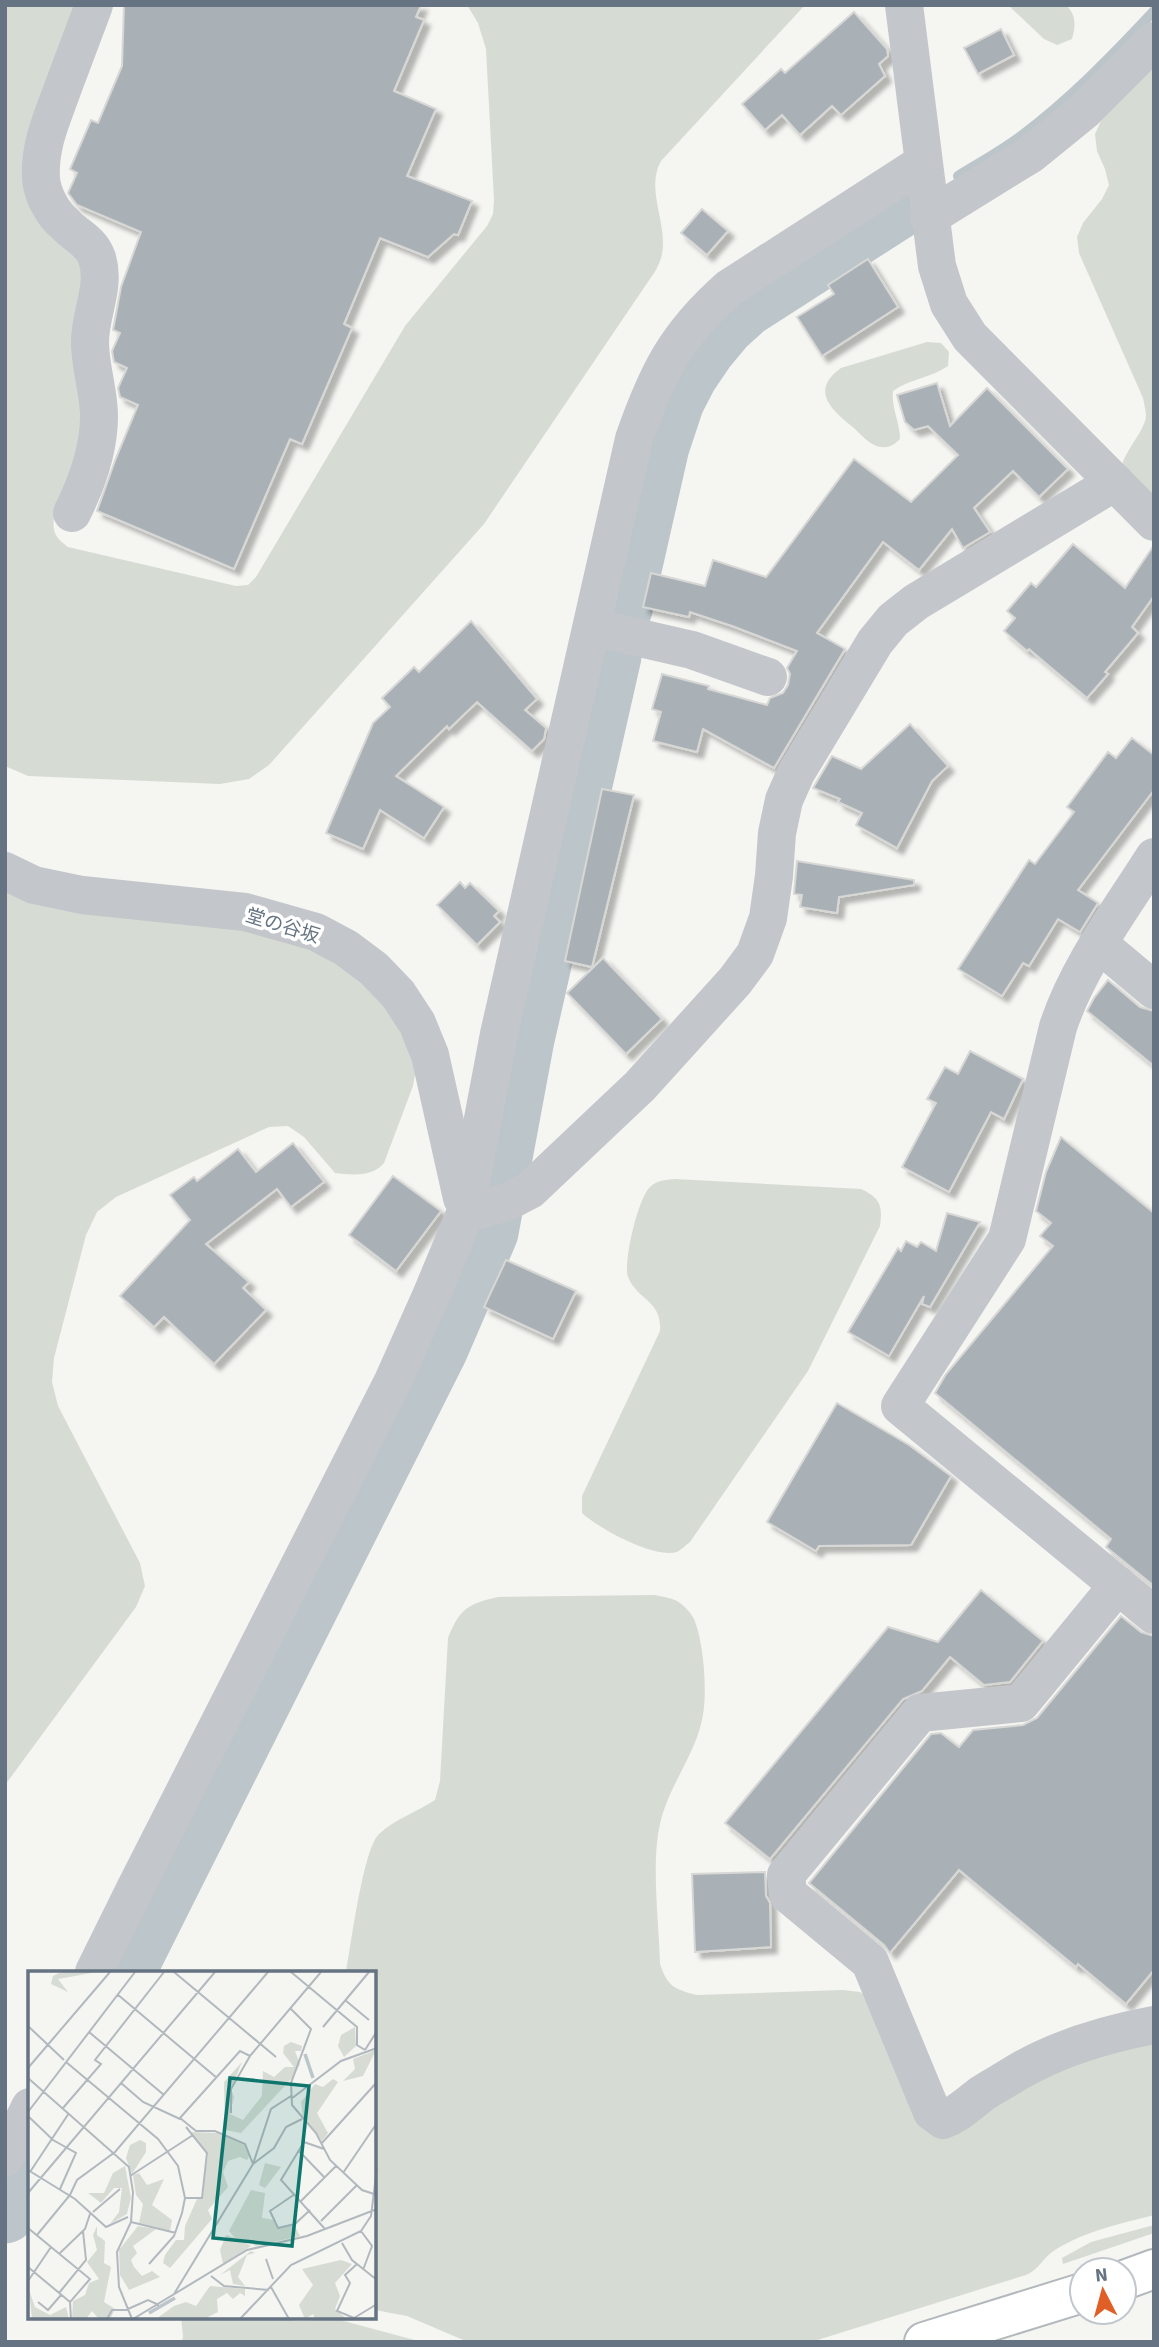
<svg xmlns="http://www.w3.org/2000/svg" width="1159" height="2347" font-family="'Source Sans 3','Noto Sans JP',sans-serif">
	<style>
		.green { fill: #d6dcd3 }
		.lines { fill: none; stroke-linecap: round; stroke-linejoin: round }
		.stream { stroke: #bbc5ca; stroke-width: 10 }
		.river { stroke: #bbc5ca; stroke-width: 61 }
		.building { fill: #aab1b6; stroke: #d7d7d5; stroke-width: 2; filter: url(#shadow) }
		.secondary-casing { stroke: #b3b8bc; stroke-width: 42 }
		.street { stroke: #c3c6ca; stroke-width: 38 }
		.secondary { stroke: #fff; stroke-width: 38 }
		.labels { text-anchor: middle; stroke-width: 7; stroke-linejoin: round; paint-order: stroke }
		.street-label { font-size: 19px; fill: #657382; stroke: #fff }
		.inset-river { fill: none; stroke: #bbc5ca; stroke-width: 3.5 }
		.inset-road { fill: none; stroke: #b2b9be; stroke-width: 2 }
		.view { fill: #0f766e; fill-opacity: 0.15; stroke: #0f766e; stroke-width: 3.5 }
		.inset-edge { fill: none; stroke: #657382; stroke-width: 3.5 }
	</style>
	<defs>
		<filter id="shadow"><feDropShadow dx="6" dy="6" stdDeviation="2" flood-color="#0004"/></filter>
	</defs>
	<rect width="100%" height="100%" fill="#f5f5f2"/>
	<!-- green -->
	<g class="green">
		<path d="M 5,5 L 80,5 L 34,130 L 84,261 L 85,439 L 54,518 C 52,533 56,538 68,547 L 236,586 L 248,585 L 256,577 L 405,326 L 487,226 L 493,214 L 494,200 L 486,49 L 478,23 L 467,5 L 805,5 L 661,161 C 645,190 668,223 662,254 C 661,260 658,265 656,270 L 484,524 L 269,765 L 249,779 L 220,784 L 28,776 L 5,766 Z"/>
		<path d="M 1008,5 L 1066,5 C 1076,15 1076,25 1072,39 L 1057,45 L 1044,39 Z"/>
		<path d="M 1154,63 L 1154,504 L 1122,465 C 1127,448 1145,430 1146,416 C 1146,411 1144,403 1143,398 L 1079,253 L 1077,237 L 1083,223 L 1102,199 L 1109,185 L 1105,169 L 1097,151 L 1095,134 L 1101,121 Z"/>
		<path d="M 927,342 L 941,343 L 949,352 L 948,366 C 931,378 909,379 893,391 C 891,408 900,422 900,439 C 894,445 889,448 881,447 C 871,446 861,435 854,428 C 832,410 809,391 841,368 Z"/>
		<path d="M 5,885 L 242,925 L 311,944 L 387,1002 L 416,1068 L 413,1086 L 384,1163 C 373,1177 352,1175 335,1173 L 304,1137 L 288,1126 L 269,1127 L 116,1197 L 97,1212 L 86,1235 L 54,1358 L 52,1382 L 58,1406 L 140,1563 L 145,1586 L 136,1607 L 5,1785 Z"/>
		<path d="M 675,1179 L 861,1189 C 880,1198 883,1205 880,1226 L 808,1371 L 690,1542 C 686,1545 681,1550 677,1552 C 654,1559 598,1528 582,1513 L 582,1496 L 660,1331 C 662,1300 638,1301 628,1277 C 623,1262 638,1198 650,1187 C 657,1180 665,1180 675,1179 Z"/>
		<path d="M 655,1595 C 663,1597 674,1598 680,1603 C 685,1607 691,1613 694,1619 C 704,1643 708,1694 702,1720 C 694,1757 668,1787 660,1824 C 651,1863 659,1923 660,1964 C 668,1987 674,1989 697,1995 L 843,1990 L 860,1992 L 872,2001 L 924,2118 L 1023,2081 L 1154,2038 L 1154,2215 C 1120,2224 1085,2231 1055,2250 C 1043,2257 1039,2270 1026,2275 L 811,2342 L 468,2342 L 407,2316 L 375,2310 L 374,1972 L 346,1972 C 351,1946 363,1849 379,1834 C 395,1819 417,1812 435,1800 L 440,1781 L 448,1638 C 460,1608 468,1604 498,1597 Z"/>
		<path d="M 1154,2225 L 1154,2233 L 1063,2264 L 1062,2258 L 1091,2242 Z"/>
		<path d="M 181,2317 L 277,2317 L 296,2321 L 340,2320 L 422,2342 L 182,2342 L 183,2336 Z"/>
	</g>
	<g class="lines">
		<!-- stream -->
		<path class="stream" d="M 958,176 C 979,163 1001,151 1021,136 C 1070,99 1112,56 1154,11"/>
		<!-- river -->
		<g class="river">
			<path d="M 622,609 L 659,446 L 674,401 L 688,374 L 705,349 L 725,325 L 745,307 L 902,206"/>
			<path d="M 125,1972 L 438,1348 L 488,1232 L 524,1039 L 611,656"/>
			<path d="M 5,2213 L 30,2162"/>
		</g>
	</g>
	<!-- building -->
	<g class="building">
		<path d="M 124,5 L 421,5 L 416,17 L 424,20 L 394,91 L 436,109 L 407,176 L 472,201 L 458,235 L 454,234 L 428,257 L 380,238 L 344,324 L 352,328 L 302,444 L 290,439 L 234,569 L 97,511 L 116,458 L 138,405 L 120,397 L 118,388 L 127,368 L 114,362 L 112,351 L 120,333 L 113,330 L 121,287 L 141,232 L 77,205 L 68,193 L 77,173 L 70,169 L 91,120 L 98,123 L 122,66 Z"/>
		<path d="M 854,12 L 887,49 L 888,56 L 879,64 L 885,76 L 841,115 L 832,106 L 800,135 L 782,115 L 765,130 L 742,104 L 781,69 L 785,73 Z"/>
		<path d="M 1001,29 L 1014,55 L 978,74 L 964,48 Z"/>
		<path d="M 702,209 L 728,231 L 707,255 L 681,233 Z"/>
		<path d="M 868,259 L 898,307 L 822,356 L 797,317 L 834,294 L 828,285 Z"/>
		<path d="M 937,383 L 950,426 L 987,388 L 1068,469 L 1039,497 L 1013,471 L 974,508 L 990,532 L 963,548 L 952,529 L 919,570 L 883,542 L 817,633 L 845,649 L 774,768 L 703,729 L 697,752 L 653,741 L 661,712 L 652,709 L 662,674 L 709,686 L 708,689 L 767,705 L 770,698 L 783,693 L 788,685 L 790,674 L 787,668 L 797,651 L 732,626 L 690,612 L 689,617 L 643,607 L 651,573 L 705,586 L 713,560 L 766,577 L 854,459 L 911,502 L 958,455 L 928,426 L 914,430 L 905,422 L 897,395 Z"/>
		<path d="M 1073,544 L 1125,588 L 1154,545 L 1154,596 L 1132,627 L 1138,633 L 1105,672 L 1108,674 L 1087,698 L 1029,649 L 1027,651 L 1004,631 L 1015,618 L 1007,611 L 1031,583 L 1036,587 Z"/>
		<path d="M 471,621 L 537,699 L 525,710 L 546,728 L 544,739 L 532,751 L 477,702 L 449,729 L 447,726 L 396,776 L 444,807 L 424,838 L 380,810 L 363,849 L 326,833 L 373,723 L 390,707 L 382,698 L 414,667 L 419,672 Z"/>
		<path d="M 910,724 L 948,766 L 932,781 L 897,848 L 856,825 L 862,813 L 838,802 L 840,799 L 813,788 L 832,756 L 861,769 Z"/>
		<path d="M 1132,738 L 1154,755 L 1154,790 L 1078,890 L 1098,903 L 1080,932 L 1058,919 L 1029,966 L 1023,963 L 1002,996 L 958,969 L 1029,860 L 1035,864 L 1074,812 L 1067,807 L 1108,752 L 1116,758 Z"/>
		<path d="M 602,789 L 634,795 L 592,967 L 565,961 Z"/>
		<path d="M 797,861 L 914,880 L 914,885 L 839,897 L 837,913 L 800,907 L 802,895 L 794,894 Z"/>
		<path d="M 460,882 L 465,888 L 470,883 L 499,911 L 494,916 L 500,922 L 477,945 L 437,905 Z"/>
		<path d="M 603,958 L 662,1019 L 626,1054 L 567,993 Z"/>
		<path d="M 1108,980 L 1140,1007 L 1154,1011 L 1154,1066 L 1087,1011 L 1094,998 Z"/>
		<path d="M 970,1051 L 1023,1079 L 1004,1119 L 991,1112 L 949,1192 L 902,1167 L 936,1103 L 927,1099 L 945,1067 L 958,1074 Z"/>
		<path d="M 1061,1137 L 1154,1213 L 1154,1586 L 1106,1547 L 1111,1539 L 935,1393 L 946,1374 L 1053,1246 L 1040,1236 L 1051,1223 L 1036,1211 L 1046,1172 Z"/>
		<path d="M 293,1143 L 324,1182 L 291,1207 L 277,1189 L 206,1244 L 249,1282 L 243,1288 L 266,1310 L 214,1364 L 164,1317 L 154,1327 L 120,1296 L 190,1220 L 170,1195 L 194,1177 L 197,1181 L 238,1149 L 256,1172 Z"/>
		<path d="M 393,1176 L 441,1211 L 396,1271 L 349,1235 Z"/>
		<path d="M 947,1213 L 980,1222 L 930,1307 L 922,1304 L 924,1296 L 889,1356 L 848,1332 L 898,1248 L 901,1251 L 906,1241 L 917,1247 L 921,1242 L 936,1251 Z"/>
		<path d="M 506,1260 L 576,1291 L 553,1339 L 484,1307 Z"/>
		<path d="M 837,1403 L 909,1445 L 951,1476 L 911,1545 L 819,1546 L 816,1551 L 767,1522 Z"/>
		<path d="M 981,1590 L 1043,1641 L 1010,1682 L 984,1685 L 950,1657 L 922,1691 L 903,1699 L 770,1859 L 725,1823 L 888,1627 L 938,1642 Z"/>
		<path d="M 1121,1616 L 1141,1632 L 1154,1636 L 1154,1970 L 1126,2004 L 1078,1964 L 1076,1967 L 959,1870 L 890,1953 L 884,1945 L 809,1883 L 931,1734 L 941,1733 L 959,1747 L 973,1730 L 1023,1725 L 1037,1718 Z"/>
		<path d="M 765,1872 L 766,1896 L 770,1903 L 771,1947 L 695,1952 L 692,1874 Z"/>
	</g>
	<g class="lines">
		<defs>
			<g id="secondary">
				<path d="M 1124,2280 L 1154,2269"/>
				<path d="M 924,2342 L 1082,2293"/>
			</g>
		</defs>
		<!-- secondary casing -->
		<use href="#secondary" class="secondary-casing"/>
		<!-- street -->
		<g class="street">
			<path d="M 904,5 L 937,266 L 949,304 L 970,337 L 1154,522"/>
			<path d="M 929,217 L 1031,154 L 1084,111 L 1154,41"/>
			<path d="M 72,513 C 87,483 99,451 99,416 C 99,392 90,367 90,342 C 90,313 106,287 97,258 C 91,241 76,236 65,224 C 52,213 42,194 41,178 C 39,145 53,116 64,85 C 74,59 84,32 94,5"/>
			<path d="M 592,627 L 692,650 L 768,677"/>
			<path d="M 1154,857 C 1120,911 1078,966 1058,1027 L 1007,1239 L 900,1406 L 1154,1615"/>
			<path d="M 5,871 L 34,885 L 82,895 L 245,912 L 316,932 L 346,948 L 374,969 L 398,994 L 417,1023 L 430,1055 L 462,1198"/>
			<path d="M 1099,944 L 1154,990"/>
			<path d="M 465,1214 L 507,1202 L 530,1190 L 640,1086 L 735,981 L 755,954 L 768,918 L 774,876 L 777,833 L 784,800 L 796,773 L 875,642 L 893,620 L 916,602 L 1115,482"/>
			<path d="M 1118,1585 L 1021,1703 L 920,1713 L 786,1875 L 788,1894 L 870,1962 L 932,2112 L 943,2120 C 959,2114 969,2103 983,2093 C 994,2086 1005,2080 1016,2073 C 1058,2048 1106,2034 1154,2025"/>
			<path d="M 94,1972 L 135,1889 L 393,1381 L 431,1296 L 465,1214 L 499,1034 L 634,439 C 657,373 676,335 729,288 L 923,163"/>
			<path d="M 5,2158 L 30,2107"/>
		</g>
		<!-- secondary -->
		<use href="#secondary" class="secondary"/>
	</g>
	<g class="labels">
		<!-- street labels -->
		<g class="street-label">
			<text transform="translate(283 925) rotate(17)" y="7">堂の谷坂</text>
		</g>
	</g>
	<!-- overview -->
	<g transform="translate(28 1971)">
		<rect width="348" height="348" fill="#f5f5f2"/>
		<path d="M 33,1 L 69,1 L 30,8 L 40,21 L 23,13 L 25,5 ZM 327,56 L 328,75 L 316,86 L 310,75 L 313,64 ZM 263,71 L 274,75 L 273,80 L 267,80 L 272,93 L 265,106 L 213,162 L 197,159 L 196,111 L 214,91 L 203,118 L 206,126 L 202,143 L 215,149 L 234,125 L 235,100 L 246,106 L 257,96 L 266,96 L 255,82 L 256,75 ZM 348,79 L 335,105 L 315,110 L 327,98 L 325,88 ZM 305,108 L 310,111 L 289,142 L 300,162 L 294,170 L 275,147 L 273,131 L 287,113 L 295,116 ZM 163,161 L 190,162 L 218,175 L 222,184 L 219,189 L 212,186 L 200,190 L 195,201 L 200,216 L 180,239 L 184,248 L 142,297 L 135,292 L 137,284 L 148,269 L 156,269 L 157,255 L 169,228 L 174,227 L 180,184 ZM 112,169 L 118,172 L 118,181 L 104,203 L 98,187 L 102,174 ZM 237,192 L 253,196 L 237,217 L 231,214 ZM 97,195 L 103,227 L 99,243 L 82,253 L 91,241 L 94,217 L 86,217 L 73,232 L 60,222 L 76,222 L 85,202 ZM 111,202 L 119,214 L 136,208 L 124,234 L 144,249 L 142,260 L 111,252 L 115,233 L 108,224 L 105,204 ZM 223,219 L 237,222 L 234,247 L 246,249 L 249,258 L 266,254 L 272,265 L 228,275 L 209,267 L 223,275 L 195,293 L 192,279 L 198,264 L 207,267 L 201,260 ZM 69,255 L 69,264 L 77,270 L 76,292 L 83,296 L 76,331 L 87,338 L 82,348 L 70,347 L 64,340 L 58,348 L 44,348 L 45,330 L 57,324 L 61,312 L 71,308 L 59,291 L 69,279 L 65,264 ZM 110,255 L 128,258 L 105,275 L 109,282 L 103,289 L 106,296 L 114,305 L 124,300 L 132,306 L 101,319 L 92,304 L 91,279 ZM 223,280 L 227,282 L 219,284 L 210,306 L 217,315 L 205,313 L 202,299 L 192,304 ZM 313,289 L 324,293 L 307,312 L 312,325 L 307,338 L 319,348 L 287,348 L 285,343 L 277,348 L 271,334 L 285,314 L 274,298 ZM 182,315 L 217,318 L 217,325 L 212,322 L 205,328 L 199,322 L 189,328 L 190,341 L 176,348 L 128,348 L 146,335 L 158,331 L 168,335 ZM 1,319 L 7,336 L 22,344 L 38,336 L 41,348 L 4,348 Z" fill="#d6dcd3"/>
		<path class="inset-river" d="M 277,83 L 285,107M 121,342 L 147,327"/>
		<path class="inset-road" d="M 146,1 L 248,86M 263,1 L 329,56 L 329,74 L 337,79M 89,23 L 189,107M 317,29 L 341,49M 262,37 L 283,58 L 263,112 L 264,134 L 288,162 L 302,189 L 334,219 L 349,224M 0,55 L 36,89M 295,56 L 341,1M 61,61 L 136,124M 337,79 L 349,60M 38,91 L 130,168 L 150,195 L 157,227 L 154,242 L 146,265 L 121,293M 0,97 L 82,1M 0,107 L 101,196 L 105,221 L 103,251 L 89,281 L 91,316 L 104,348M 93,112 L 115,131 L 152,148M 263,128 L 313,90 L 349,77M 35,137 L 73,93 L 67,89 L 136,1M 0,141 L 107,1M 203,142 L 203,118 L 222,85M 0,145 L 25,169 L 48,182 L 32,218M 293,173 L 349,111M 296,178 L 276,171 L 253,209 L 297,258M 270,179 L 297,207M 225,193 L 217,173 L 187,160 L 168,160 L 152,147 L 212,80 L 222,85 L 293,1M 225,193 L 246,177 L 258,156 L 274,148M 0,199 L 47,228 L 78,256 L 100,246M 2,201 L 41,142M 315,202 L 349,152M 102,205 L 165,164M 0,222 L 187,1M 267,223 L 242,240 L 250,257 L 267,253 L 282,239M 157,227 L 174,227 L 179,182 L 158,156M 273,230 L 308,195M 65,241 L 92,218M 293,250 L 329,214M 103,251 L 148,262M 0,257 L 23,276 L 0,310M 333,260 L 344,275 L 335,299M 9,264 L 42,224 L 49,209 L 87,181 L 240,1M 314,272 L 324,289 L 349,309M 23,276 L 62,308 L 42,331 L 43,348M 31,283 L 57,258 L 62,243M 238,288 L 245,308M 329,293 L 317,304 L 322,312 L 309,340 L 326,347 L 349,333M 0,296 L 42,331M 183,305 L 196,315 L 241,319M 243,316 L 261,348M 31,322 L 58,289 L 55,260M 146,323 L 225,193 L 243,138 L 263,125M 10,331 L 20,339 L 33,324M 100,338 L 120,329 L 131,334M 79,348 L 84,339 L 100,339M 105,348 L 219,279 L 279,265 L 349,238M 212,348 L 263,294 L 333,260 L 343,245 L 349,197"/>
		<path class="view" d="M 202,107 L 281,115 L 264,275 L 185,267 Z"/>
		<rect width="348" height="348" class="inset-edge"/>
	</g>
	<!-- border -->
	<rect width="1159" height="2347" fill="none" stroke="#657382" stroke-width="14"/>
	<!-- north arrow -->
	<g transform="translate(1103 2291) rotate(354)"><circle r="33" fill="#ffffff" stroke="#c1c7cd" stroke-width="2"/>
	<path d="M0-5L12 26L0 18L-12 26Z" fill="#e05f27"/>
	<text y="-10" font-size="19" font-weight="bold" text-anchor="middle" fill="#657382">N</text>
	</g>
</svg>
